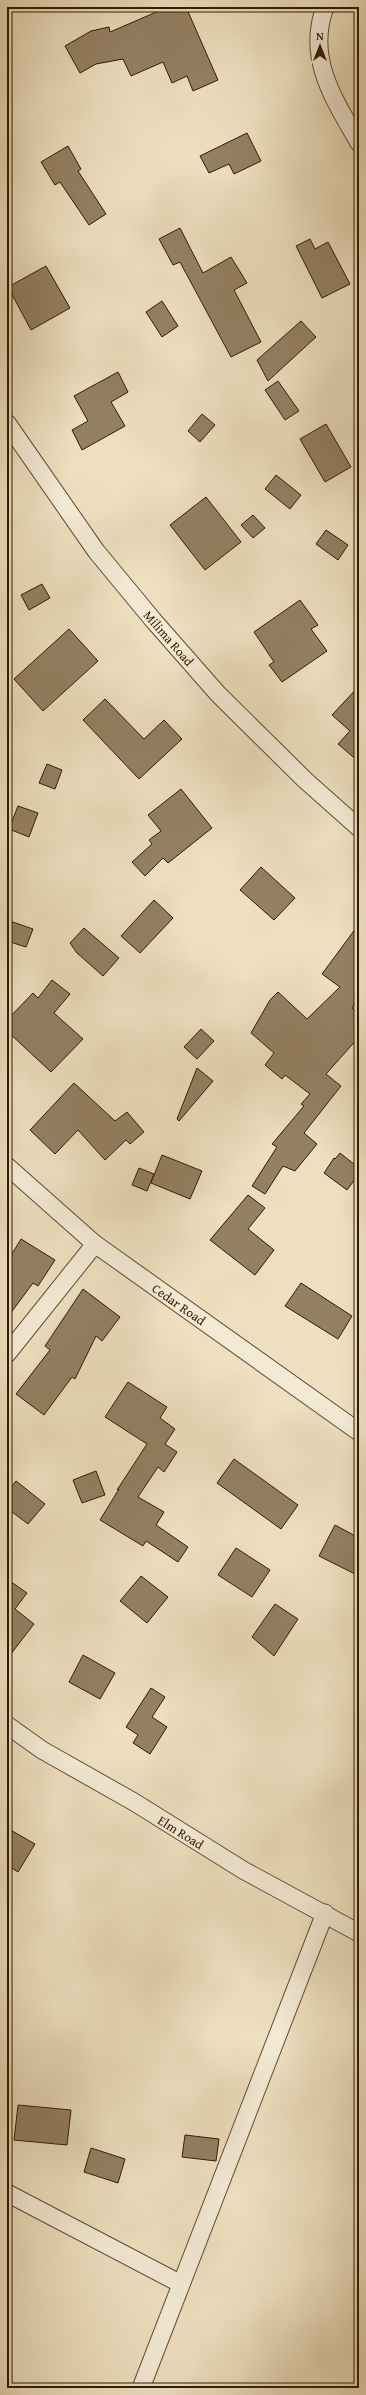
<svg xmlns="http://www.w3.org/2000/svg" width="366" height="2395" font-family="'Gentium Book Plus',serif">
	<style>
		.building { fill: #948063; stroke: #331900 }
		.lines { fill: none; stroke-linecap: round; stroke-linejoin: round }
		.street-casing { stroke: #624a30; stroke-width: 19 }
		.street { stroke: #f3ead5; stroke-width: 17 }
		.labels { text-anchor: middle; stroke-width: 4; stroke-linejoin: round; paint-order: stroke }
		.street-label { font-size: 13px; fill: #331900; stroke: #f3ead5 }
	</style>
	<rect width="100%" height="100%" fill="#eddfbf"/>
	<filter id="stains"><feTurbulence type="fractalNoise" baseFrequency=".005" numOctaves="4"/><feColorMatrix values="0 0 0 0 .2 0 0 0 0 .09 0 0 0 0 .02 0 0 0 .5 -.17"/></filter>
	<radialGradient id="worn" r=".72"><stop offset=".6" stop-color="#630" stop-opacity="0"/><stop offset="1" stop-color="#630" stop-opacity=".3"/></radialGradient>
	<!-- building -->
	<g class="building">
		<path d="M 168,7 L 186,7 L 218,80 L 193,91 L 187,76 L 172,83 L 163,62 L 131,76 L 123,59 L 96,64 L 80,73 L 65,46 L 91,31 L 109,27 L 110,32 Z"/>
		<path d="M 247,133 L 261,161 L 234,174 L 229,164 L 209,173 L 200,156 Z"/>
		<path d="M 68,146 L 81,169 L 78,171 L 106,214 L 89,225 L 60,182 L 55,185 L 41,162 Z"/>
		<path d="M 180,228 L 203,273 L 231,257 L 247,283 L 234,290 L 261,342 L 231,357 L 180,262 L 173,265 L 159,239 Z"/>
		<path d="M 310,239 L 315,249 L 328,242 L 350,284 L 322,298 L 296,246 Z"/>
		<path d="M 46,266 L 70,308 L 31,330 L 8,287 Z"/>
		<path d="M 162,301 L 178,326 L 162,337 L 146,312 Z"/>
		<path d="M 301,321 L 316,337 L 268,381 L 257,360 Z"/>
		<path d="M 118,372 L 128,392 L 111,402 L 125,426 L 82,450 L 72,430 L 88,421 L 74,396 Z"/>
		<path d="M 278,381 L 299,411 L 285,420 L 265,390 Z"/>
		<path d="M 202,414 L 215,425 L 200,442 L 188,431 Z"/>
		<path d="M 326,424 L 351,467 L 325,482 L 300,439 Z"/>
		<path d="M 276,475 L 301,495 L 290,509 L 265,489 Z"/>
		<path d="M 206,497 L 241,542 L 205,570 L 170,525 Z"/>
		<path d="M 253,515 L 265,528 L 253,538 L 241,525 Z"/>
		<path d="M 326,530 L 348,545 L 338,560 L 316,544 Z"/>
		<path d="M 42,584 L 50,598 L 29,610 L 21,595 Z"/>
		<path d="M 300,600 L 318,625 L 311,629 L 327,651 L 282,682 L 269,665 L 274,662 L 254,632 Z"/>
		<path d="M 69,629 L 98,661 L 43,711 L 14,679 Z"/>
		<path d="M 359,686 L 359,762 L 338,744 L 350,731 L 332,715 Z"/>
		<path d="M 105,699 L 144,739 L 164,720 L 182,739 L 139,779 L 83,720 Z"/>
		<path d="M 47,764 L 62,770 L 55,789 L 39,783 Z"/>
		<path d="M 181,789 L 212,828 L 168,863 L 163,858 L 145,876 L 132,862 L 152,844 L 149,840 L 161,831 L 148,815 Z"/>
		<path d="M 18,806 L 38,813 L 29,837 L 9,829 Z"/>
		<path d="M 261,867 L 295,898 L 274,920 L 240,890 Z"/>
		<path d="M 154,900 L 173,918 L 140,953 L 121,936 Z"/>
		<path d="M 7,920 L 33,929 L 26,947 L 7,941 Z"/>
		<path d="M 359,924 L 359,1001 L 357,1000 L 352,1008 L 359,1015 L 359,1037 L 326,1074 L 341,1086 L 304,1133 L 317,1144 L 295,1171 L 283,1166 L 265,1194 L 252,1186 L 277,1147 L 272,1144 L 304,1106 L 301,1104 L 310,1094 L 285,1075 L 282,1079 L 265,1065 L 274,1053 L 251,1033 L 270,1000 L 278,992 L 307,1019 L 340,987 L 322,974 Z"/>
		<path d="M 84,928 L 119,958 L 103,976 L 77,953 L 70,943 Z"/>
		<path d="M 52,980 L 70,994 L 54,1013 L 83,1039 L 51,1072 L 7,1031 L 7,1020 L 33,993 L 38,998 Z"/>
		<path d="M 201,1029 L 214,1041 L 197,1059 L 184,1047 Z"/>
		<path d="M 197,1068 L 213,1081 L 179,1121 L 177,1119 Z"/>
		<path d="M 74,1083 L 115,1121 L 127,1112 L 144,1132 L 130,1144 L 126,1140 L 105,1160 L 78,1130 L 55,1154 L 30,1130 Z"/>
		<path d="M 340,1153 L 359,1168 L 359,1174 L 347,1190 L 324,1173 L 334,1158 L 335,1159 Z"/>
		<path d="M 162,1155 L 202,1171 L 190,1199 L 151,1183 Z"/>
		<path d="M 139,1168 L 154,1174 L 147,1191 L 132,1185 Z"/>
		<path d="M 248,1195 L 265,1208 L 248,1229 L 274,1250 L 255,1275 L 210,1240 Z"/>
		<path d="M 21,1239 L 55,1260 L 38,1286 L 33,1283 L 7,1318 L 7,1262 Z"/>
		<path d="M 301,1283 L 352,1316 L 338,1339 L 285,1306 Z"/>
		<path d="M 83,1289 L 120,1317 L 102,1341 L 96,1336 L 75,1379 L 72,1377 L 44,1415 L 16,1394 L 50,1350 L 45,1346 Z"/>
		<path d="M 128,1382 L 167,1407 L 160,1418 L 175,1429 L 165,1444 L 177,1452 L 164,1472 L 158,1467 L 138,1497 L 164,1512 L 156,1525 L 188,1547 L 178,1562 L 146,1541 L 143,1546 L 100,1520 L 119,1489 L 117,1490 L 147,1444 L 105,1417 Z"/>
		<path d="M 234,1459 L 298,1505 L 281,1529 L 217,1483 Z"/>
		<path d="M 96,1471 L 105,1495 L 82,1503 L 73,1480 Z"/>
		<path d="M 16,1481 L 45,1504 L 28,1524 L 7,1508 L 7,1493 Z"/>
		<path d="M 335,1525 L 359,1538 L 359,1576 L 319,1556 Z"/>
		<path d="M 236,1548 L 270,1570 L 252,1597 L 218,1575 Z"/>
		<path d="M 141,1576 L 168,1597 L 147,1623 L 120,1601 Z"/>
		<path d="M 7,1579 L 27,1593 L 15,1609 L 34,1624 L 7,1659 Z"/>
		<path d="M 275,1604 L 298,1619 L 274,1656 L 252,1637 Z"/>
		<path d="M 83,1655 L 115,1673 L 100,1699 L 69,1682 Z"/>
		<path d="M 151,1688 L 165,1697 L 152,1717 L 167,1727 L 150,1754 L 133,1743 L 138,1735 L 126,1727 Z"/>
		<path d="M 7,1828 L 35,1844 L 18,1872 L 7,1865 Z"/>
		<path d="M 18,2105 L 71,2110 L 67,2145 L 14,2140 Z"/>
		<path d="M 185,2135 L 219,2139 L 216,2161 L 182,2157 Z"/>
		<path d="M 91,2148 L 125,2159 L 118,2183 L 84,2172 Z"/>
	</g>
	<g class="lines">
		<defs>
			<g id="street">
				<path d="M 325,7 C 306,59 334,99 359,143"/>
				<path d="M 7,423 L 96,551 L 153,620 L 218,694 L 305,780 L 359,828"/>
				<path d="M 7,1166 L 95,1244 L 359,1432"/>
				<path d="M 7,1354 L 95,1244"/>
				<path d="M 7,1725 L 42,1750 L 134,1802 L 243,1870 L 359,1933"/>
				<path d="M 7,2193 L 181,2284"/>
				<path d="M 141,2388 L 325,1913"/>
			</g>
		</defs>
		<!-- street casing -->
		<use href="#street" class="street-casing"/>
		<!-- street -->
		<use href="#street" class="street"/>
	</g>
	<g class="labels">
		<!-- street labels -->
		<g class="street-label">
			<text transform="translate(169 638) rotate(49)" y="5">Milima Road</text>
			<text transform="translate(179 1304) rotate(35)" y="5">Cedar Road</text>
			<text transform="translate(181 1832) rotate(32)" y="5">Elm Road</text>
		</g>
	</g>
	<!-- margin -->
	<rect width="366" height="2395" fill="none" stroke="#eddfbf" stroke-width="24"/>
	<rect x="8" y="8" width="350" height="2379" fill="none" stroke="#331900" stroke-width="2"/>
	<rect x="12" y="12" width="342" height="2371" fill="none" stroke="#331900"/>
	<!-- north arrow -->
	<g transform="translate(320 46)" stroke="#f3ead5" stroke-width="3" paint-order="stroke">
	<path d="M0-3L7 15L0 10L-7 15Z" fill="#331900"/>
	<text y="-6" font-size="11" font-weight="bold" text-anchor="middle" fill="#331900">N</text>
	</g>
	<rect width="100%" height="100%" filter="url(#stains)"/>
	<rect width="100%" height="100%" fill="url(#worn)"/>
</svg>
